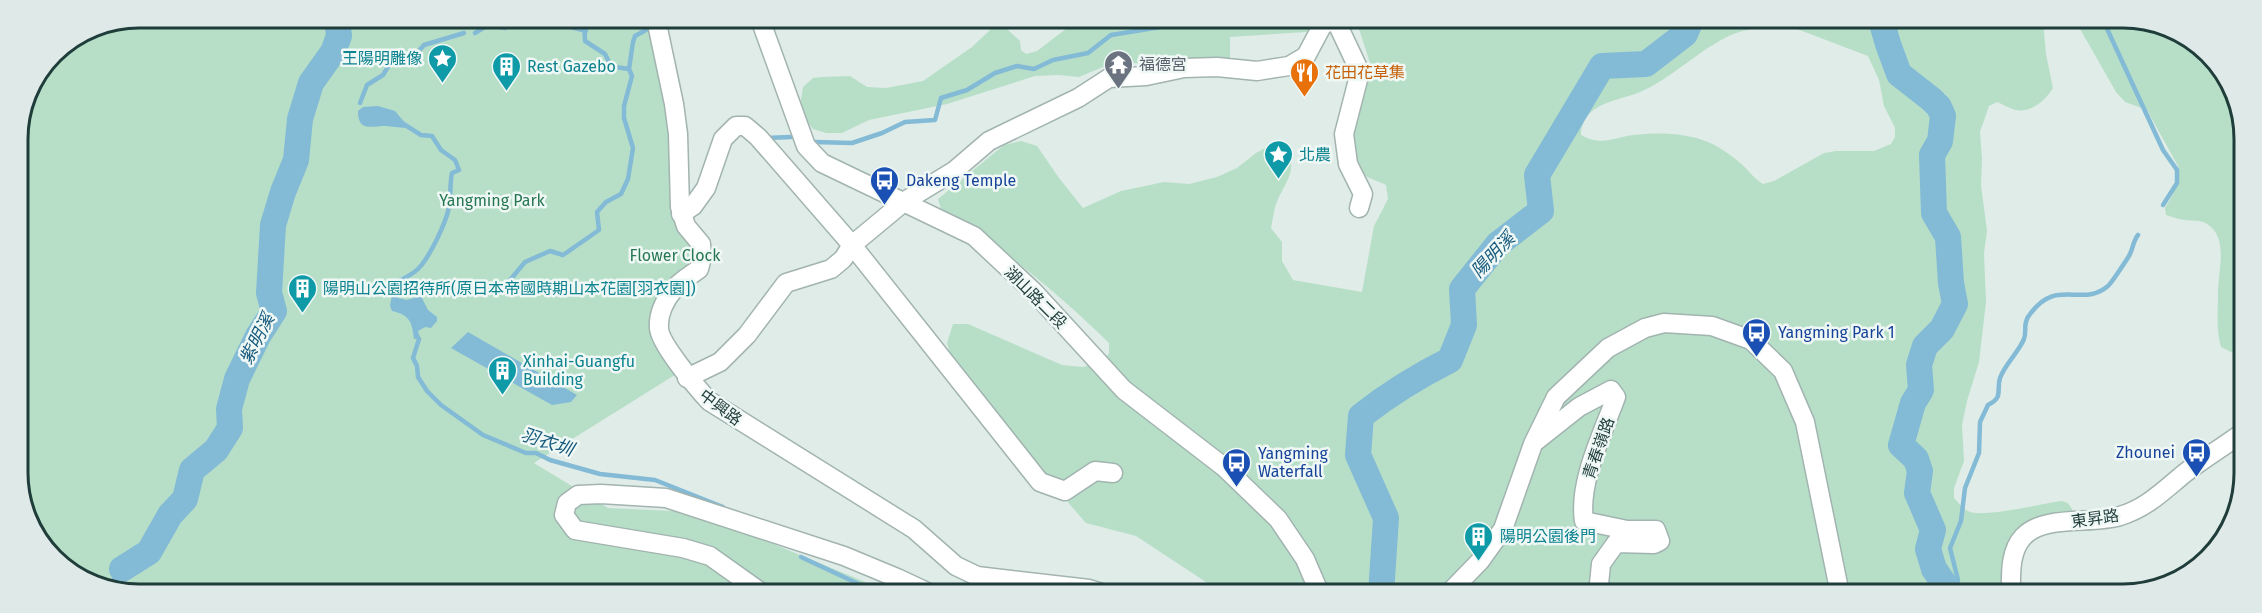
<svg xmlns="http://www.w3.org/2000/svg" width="2262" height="613" font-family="'Fira Sans','Noto Sans TC',sans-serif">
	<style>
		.green { fill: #b7dfc8; fill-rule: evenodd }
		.water { fill: #83bad5 }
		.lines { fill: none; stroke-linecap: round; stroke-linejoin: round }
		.stream { stroke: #83bad5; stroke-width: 4.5 }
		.river { stroke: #83bad5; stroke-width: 26 }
		.minor-casing { stroke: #a2b4b0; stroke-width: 21 }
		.minor { stroke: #fff; stroke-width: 18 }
		.labels { text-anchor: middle; stroke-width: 5; stroke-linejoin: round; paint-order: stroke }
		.culture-label { font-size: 16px; fill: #0d838f; stroke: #f0f8f6; text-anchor: start }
		.worship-label { font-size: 16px; fill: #5b616d; stroke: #f0f8f6; text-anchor: start }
		.food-label { font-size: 16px; fill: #c56008; stroke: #f0f8f6; text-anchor: start }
		.transit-label { font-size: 16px; fill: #164399; stroke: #f0f8f6; text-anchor: start }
		.park-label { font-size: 16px; fill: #277753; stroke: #f0f8f6 }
		.street-label { font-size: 16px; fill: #1f3d3a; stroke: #f0f8f6 }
		.water-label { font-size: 18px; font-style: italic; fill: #165a7d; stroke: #f0f8f6 }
		.rim { fill: none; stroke: #1f3d3a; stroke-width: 3 }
	</style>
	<rect width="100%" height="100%" fill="#e0ece8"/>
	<!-- green -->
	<g class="green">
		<path d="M 140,18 L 649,19 L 697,258 L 654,318 L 678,373 L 534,463 L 608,508 L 696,512 L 892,593 L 116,593 L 53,559 L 20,497 L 18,132 L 30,86 L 54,53 L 93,27 Z"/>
		<path d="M 1079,19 L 1325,19 L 1306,32 L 1230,37 L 1230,59 L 1167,65 L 1115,62 L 1079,77 L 1059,75 L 1035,76 L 947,104 L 869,120 L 842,133 L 826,133 L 813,129 L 804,117 L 801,100 L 803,87 L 813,78 L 822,77 L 850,76 L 867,87 L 886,88 L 923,81 L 972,47 L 991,29 L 1007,29 L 1020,41 L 1021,50 L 1026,54 L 1037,51 Z"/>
		<path d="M 1359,19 L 1464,20 L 1469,28 C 1486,31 1506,25 1522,20 L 2043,20 L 2046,54 L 2053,88 C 2046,100 2031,113 2016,110 C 2010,109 2003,104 1997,102 L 1989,106 L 1980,132 L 1982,159 L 1981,185 L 1987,231 L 1984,253 L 1986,302 L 1979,362 L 1967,401 L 1962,425 L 1964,461 L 1954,488 L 1954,498 C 1958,502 1963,509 1968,511 C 1981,519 2043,503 2062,501 L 2068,503 L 2072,509 L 2072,514 L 2006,549 L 2001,573 L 2002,595 L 1224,594 L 1136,536 L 1086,523 L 1032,461 L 952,360 L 947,343 L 953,324 L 968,324 L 1062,365 L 1083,367 L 1105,359 L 1109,353 L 1109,343 C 1058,293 1002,247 941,209 L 938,199 L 1004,145 L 1021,141 L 1037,146 L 1059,178 L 1083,208 L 1121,191 L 1164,182 L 1189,184 L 1217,177 L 1237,168 L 1256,153 L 1276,142 L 1286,144 C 1297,170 1289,176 1278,199 C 1274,208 1273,219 1271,228 L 1282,242 L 1282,261 L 1293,280 L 1362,292 L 1374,226 L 1388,199 L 1386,185 C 1379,181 1366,178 1360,172 C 1339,147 1355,112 1362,85 L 1370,80 L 1371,66 L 1358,26 ZM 1767,26 L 1797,29 L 1868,56 L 1879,80 L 1884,106 L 1895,128 L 1895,137 L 1891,144 L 1874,151 L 1836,151 L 1824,153 L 1774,181 L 1763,184 C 1753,178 1748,169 1739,162 C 1731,155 1718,146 1708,142 C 1687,133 1657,132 1634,135 C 1614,137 1602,147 1581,135 C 1581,127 1583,121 1589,114 C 1602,101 1623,99 1640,92 C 1673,78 1698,50 1731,35 C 1743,30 1755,28 1767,26 Z"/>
		<path d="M 2075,20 L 2146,20 L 2209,54 L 2242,116 L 2242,349 L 2231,352 L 2221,347 C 2216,331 2218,310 2218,292 C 2218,273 2228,241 2210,226 C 2201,218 2190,222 2179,219 C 2175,218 2170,216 2166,215 L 2165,208 C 2173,194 2181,183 2178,166 L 2147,110 L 2125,102 L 2116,92 Z"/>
	</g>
	<!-- water -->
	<g class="water">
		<path d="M 378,106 L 395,111 L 406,124 L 405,128 C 399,127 392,127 385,126 C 371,126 358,132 358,111 L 363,107 Z"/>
		<path d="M 392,294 L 396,294 L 398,298 L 407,300 L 421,296 L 428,310 L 437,317 L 437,321 L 431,328 L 425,327 L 418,331 L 420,338 L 414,339 C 412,322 410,315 392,311 L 390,306 Z"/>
		<path d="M 468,332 L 577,395 L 571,402 L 552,405 L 451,348 Z"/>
	</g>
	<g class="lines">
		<!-- stream -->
		<g class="stream">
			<path d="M 510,19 L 512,18"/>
			<path d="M 584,19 L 585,41 L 605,54 L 610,64"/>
			<path d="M 2103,20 L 2163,150 L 2177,170 L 2177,183 L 2163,205"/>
			<path d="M 571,27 L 586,31"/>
			<path d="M 475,33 L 488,25 L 505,28"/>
			<path d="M 615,67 L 629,69"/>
			<path d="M 360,103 L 367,85 L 383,75 L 389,65 L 409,62 L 424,45 L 464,33"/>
			<path d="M 766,138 L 791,137"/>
			<path d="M 814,142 L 852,143 L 882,133 L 905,122 L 935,120 L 941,98 L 967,90 L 995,73 L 1017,66 L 1034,69 L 1053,60 L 1088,53 L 1111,35 L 1185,23 L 1193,19"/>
			<path d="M 393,284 C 401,280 412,275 418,269 C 429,258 442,230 447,215 C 452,201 449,187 452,173 L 459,170 L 455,160 L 441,150 L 432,136 L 421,135 L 402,123"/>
			<path d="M 506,285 L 525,262 L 550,251 L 563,255 L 599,230 L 597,212 L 606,202 L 621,194 L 628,179 L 633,148 L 624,118 L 624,106 L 632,76 L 629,69 L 633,42 L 635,36 L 646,30"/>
			<path d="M 417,336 L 419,339 L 413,358 L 417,366 L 418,377 L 427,391 L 441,405 L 483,435 L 526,453 L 536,453 L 550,460 L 600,474 L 655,480 L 723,507"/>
			<path d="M 801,557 L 878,593"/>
			<path d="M 2194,568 L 2199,558 L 2221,532"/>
			<path d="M 107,588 L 122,569"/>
			<path d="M 1953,595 L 1958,580 L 1950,548 L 1961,521 L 1965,488 L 1979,453 L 1980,422 L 1988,405 C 2004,397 1996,391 2000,378 C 2005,364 2018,353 2024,339 C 2027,331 2023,325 2028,317 C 2056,275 2081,309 2108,286 C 2113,281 2125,262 2129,256 C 2133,249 2133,241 2138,235"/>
		</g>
		<!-- river -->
		<g class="river">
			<path d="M 1881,20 L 1888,44 L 1899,74 L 1931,99 L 1939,107 L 1943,116 L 1940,141 L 1932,155 L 1934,213 L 1948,237 L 1951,283 L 1955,304 L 1942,329 L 1925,346 L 1919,365 L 1921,390 L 1913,403 L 1901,445 L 1916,459 L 1920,471 L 1917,493 L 1933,530 L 1928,549 L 1934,569 L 1952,595"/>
			<path d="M 122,569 L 149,552 L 170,515 L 185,499 L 192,470 L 216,450 L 230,428 L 229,409 L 237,379 L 258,336 L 274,311 L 269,293 L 273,225 L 283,192 L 296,160 L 300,119 L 311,83 L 333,52 L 339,36 L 337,18"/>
			<path d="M 1381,594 L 1386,518 L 1358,455 L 1361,416 C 1389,394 1418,376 1450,360 L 1464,325 L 1462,289 L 1498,244 L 1541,211 L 1537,175 L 1602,66 L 1646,64 L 1685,34 L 1691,20"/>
		</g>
		<defs>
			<g id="minor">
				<path d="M 656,19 L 674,104 L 678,134 L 680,207 L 686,226 L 701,244 L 702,257 L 699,269 C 691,275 680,281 674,289 C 665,300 658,314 659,328 C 659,343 698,389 709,401 L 914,529 L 956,566 L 977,576 L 1089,589 L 1105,594"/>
				<path d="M 760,19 L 806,146 L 822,163 L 974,236 L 1034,292 L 1124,390 L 1224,467 L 1278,519 L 1305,559 L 1320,594"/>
				<path d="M 1335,19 L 1360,72 L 1344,134 L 1348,164 L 1363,194 L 1359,208"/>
				<path d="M 681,214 L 693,206 L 706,188 L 723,139 L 736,126 L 745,126 L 758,137 L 852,245 L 1040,482 L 1065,491 L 1095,471 L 1113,473"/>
				<path d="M 687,378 L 720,362 L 747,335 L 786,283 L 831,269 L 843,259 L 852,245 L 905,201 L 954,171 L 989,141 L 1078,98 L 1109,78 L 1146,76 L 1184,68 L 1217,67 L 1257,71 L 1289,66 L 1306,56 L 1322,26 L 1333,19"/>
				<path d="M 1536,441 L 1579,407 L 1611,390 L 1616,397 C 1603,433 1578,482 1584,521 L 1627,530 L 1656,530 L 1660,541 L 1654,544 L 1616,543 L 1601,564 L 1598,594"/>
				<path d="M 762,593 L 710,556 L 683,548 L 575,530 L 564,515 L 567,503 L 578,495 L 601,494 L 666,498 L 844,556 L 897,578 L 929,593"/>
				<path d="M 1448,594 L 1480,561 L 1503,529 L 1533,444 L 1556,397 L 1608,348 L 1645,328 L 1664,323 L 1712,326 L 1751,340 L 1783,371 L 1805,422 L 1840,594"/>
				<path d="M 2011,595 C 2011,577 2009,552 2023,537 C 2044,514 2092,525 2120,516 C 2147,508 2164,490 2185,473 C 2203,459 2223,447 2242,433"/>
			</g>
		</defs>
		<!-- minor casing -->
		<use href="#minor" class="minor-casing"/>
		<!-- minor -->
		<use href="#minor" class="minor"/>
	</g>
	<!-- icons -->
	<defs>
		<symbol id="sight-pin" viewBox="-11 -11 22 30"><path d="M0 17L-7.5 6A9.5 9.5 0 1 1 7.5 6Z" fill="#0f9aa8" stroke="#f0f8f6"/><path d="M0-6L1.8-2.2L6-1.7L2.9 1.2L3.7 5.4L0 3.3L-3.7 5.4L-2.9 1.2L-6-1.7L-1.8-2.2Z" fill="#fff"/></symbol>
		<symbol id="temple-pin" viewBox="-11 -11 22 30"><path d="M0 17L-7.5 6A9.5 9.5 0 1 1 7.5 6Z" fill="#6b7280" stroke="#f0f8f6"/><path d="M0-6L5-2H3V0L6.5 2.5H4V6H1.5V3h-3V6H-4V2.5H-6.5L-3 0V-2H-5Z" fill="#fff"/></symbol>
		<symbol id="building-pin" viewBox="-11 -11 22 30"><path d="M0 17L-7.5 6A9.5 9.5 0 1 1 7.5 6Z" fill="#0f9aa8" stroke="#f0f8f6"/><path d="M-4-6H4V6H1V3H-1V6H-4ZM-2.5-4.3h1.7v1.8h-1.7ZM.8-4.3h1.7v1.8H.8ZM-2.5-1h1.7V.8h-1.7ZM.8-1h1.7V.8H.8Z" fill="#fff"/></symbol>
		<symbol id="restaurant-pin" viewBox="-11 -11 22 30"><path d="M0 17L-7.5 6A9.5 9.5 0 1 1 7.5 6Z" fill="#e8710a" stroke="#f0f8f6"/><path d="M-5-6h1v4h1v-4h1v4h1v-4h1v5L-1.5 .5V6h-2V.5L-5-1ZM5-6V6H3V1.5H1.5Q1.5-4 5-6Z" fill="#fff"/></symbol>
		<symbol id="bus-pin" viewBox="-11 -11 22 30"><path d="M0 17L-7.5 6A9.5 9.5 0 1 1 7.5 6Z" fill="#1a4fb4" stroke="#f0f8f6"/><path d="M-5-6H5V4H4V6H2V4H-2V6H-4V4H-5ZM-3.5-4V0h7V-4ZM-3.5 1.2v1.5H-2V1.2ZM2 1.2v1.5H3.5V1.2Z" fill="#fff"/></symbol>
	</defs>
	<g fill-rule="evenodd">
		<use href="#sight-pin" x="426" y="42" width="33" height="45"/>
		<use href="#temple-pin" x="1102" y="48" width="33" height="45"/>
		<use href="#building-pin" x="490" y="50" width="33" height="45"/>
		<use href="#restaurant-pin" x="1288" y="56" width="33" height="45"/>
		<use href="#sight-pin" x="1262" y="138" width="33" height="45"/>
		<use href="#bus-pin" x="868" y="164" width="33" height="45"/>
		<use href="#building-pin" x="286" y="272" width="33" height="45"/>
		<use href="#bus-pin" x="1740" y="316" width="33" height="45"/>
		<use href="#building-pin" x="486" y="354" width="33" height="45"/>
		<use href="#bus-pin" x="2180" y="436" width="33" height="45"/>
		<use href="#bus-pin" x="1220" y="446" width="33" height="45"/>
		<use href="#building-pin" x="1462" y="520" width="33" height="45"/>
	</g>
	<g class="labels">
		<!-- culture labels -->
		<g class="culture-label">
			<text x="422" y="64" text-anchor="end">王陽明雕像</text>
			<text x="527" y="72">Rest Gazebo</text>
			<text x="1299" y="160">北農</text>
			<text x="323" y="294">陽明山公園招待所(原日本帝國時期山本花園[羽衣園])</text>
			<text x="523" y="367">Xinhai-Guangfu<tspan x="523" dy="18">Building</tspan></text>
			<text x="1500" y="542">陽明公園後門</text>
		</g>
		<!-- worship labels -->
		<g class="worship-label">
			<text x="1139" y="70">福德宮</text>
		</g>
		<!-- food labels -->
		<g class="food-label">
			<text x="1325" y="78">花田花草集</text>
		</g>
		<!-- transit labels -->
		<g class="transit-label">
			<text x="906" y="186">Dakeng Temple</text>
			<text x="1778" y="338">Yangming Park 1</text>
			<text x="2175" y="458" text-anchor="end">Zhounei</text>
			<text x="1258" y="459">Yangming<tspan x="1258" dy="18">Waterfall</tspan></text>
		</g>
		<!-- park labels -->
		<g class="park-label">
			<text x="492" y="206">Yangming Park</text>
			<text x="675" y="261">Flower Clock</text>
		</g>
		<!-- street labels -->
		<g class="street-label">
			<text transform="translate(1036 297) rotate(45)" y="6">湖山路二段</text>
			<text transform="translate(721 407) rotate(37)" y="6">中興路</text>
			<text transform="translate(1598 448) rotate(-71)" y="6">青春嶺路</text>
			<text transform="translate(2095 518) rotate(-8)" y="6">東昇路</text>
		</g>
		<!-- water labels -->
		<g class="water-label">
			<text transform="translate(1493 255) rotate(-47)" y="6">陽明溪</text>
			<text transform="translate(257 339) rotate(-63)" y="6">紫明溪</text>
			<text transform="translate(547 442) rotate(18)" y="6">羽衣圳</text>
		</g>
	</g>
	<!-- crop -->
	<path d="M0 0H2262V613H0ZM139 28H2123A111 111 0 0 1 2234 139V473A111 111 0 0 1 2123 584H139A111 111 0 0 1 28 473V139A111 111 0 0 1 139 28Z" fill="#dfe9e7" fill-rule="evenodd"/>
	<path class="rim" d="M139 28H2123A111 111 0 0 1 2234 139V473A111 111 0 0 1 2123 584H139A111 111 0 0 1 28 473V139A111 111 0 0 1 139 28Z"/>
</svg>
